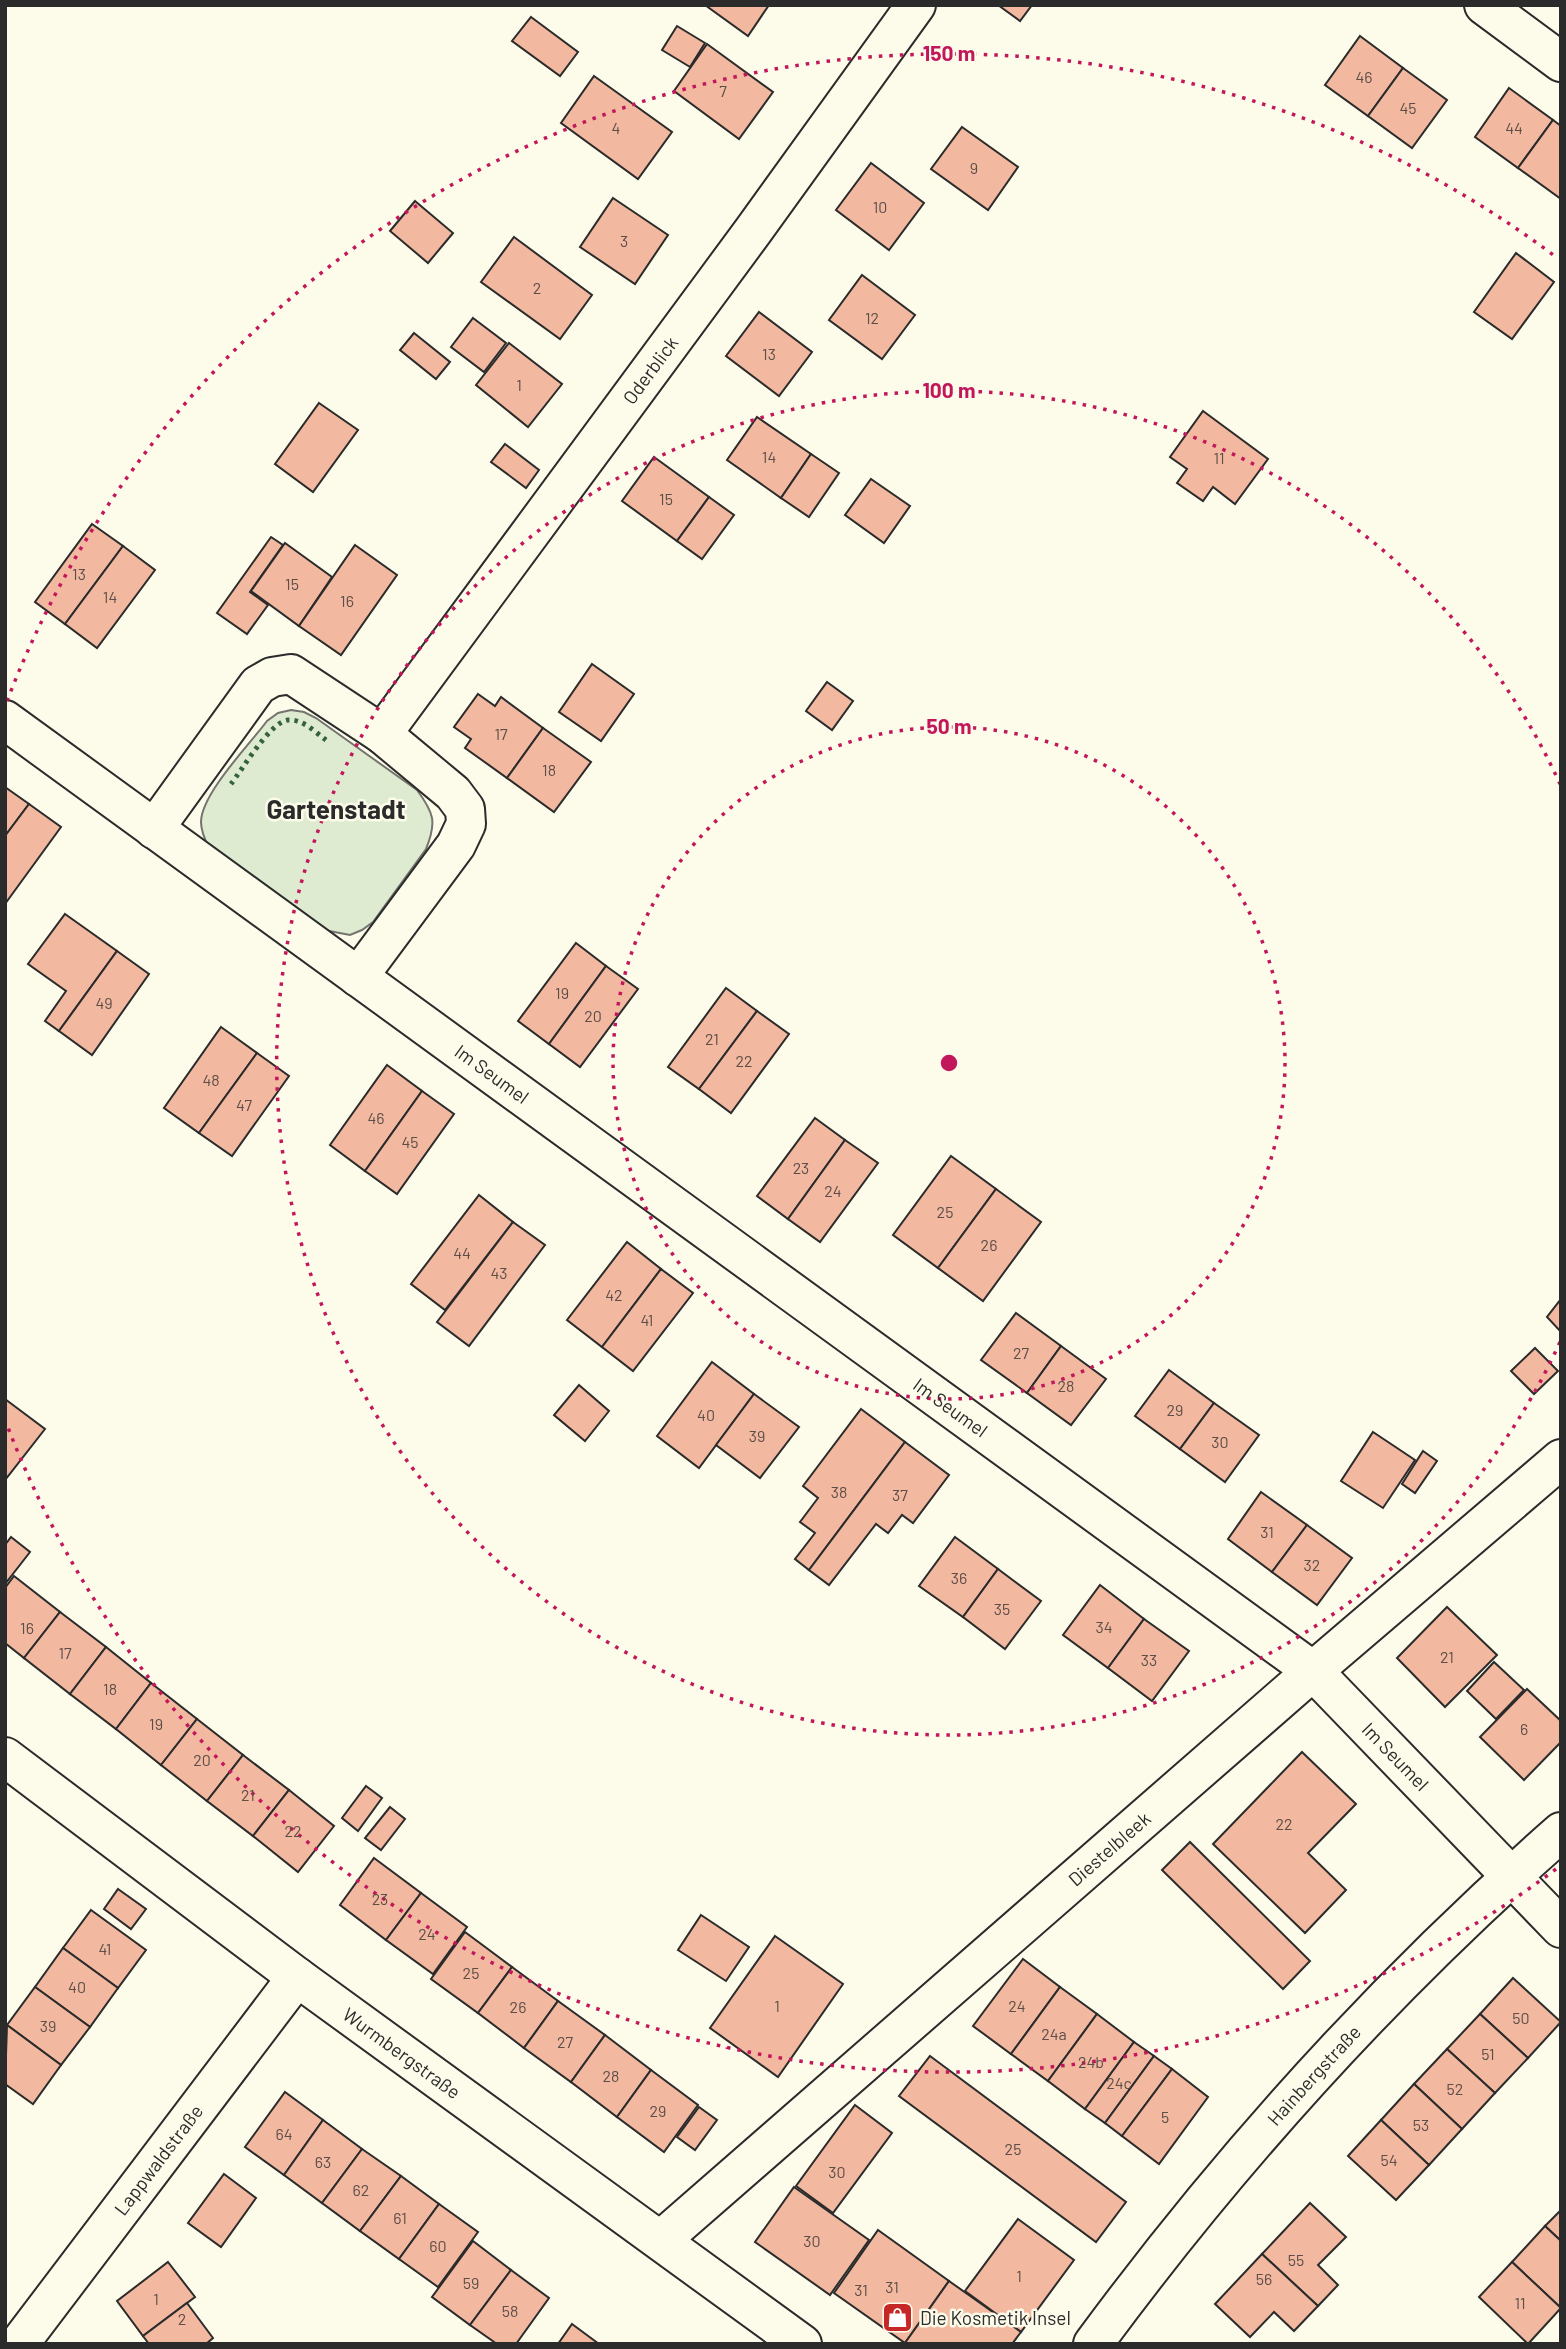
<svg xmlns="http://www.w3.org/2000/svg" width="1566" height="2349" font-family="Barlow,sans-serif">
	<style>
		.green { fill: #deebd1; stroke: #74746e; stroke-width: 2 }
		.building { fill: #f2b8a0; stroke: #2b2b2b; stroke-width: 2 }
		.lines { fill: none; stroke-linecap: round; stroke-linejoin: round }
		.minor-casing { stroke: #2b2b2b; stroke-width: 42 }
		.minor { stroke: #fdfbea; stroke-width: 38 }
		.hedge { stroke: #34623c; stroke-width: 5; stroke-dasharray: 3.5 5; stroke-linecap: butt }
		.ring { fill: none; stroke: #c2185b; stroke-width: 3.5; stroke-dasharray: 3.5 7 }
		.labels { text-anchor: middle; stroke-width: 5; stroke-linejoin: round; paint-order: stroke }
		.number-label { font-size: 16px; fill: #5d4e48 }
		.street-label { font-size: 19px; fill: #2b2b2b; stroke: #fdfbea }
		.poi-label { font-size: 19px; fill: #2b2b2b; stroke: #fdfbea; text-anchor: start }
		.district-label { font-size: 26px; font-weight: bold; fill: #2b2b2b; stroke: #fdfbea }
		.centre { fill: #c2185b; stroke: #fdfbea; stroke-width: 3.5 }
		.ring-label { font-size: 21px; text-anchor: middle; font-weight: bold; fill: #c2185b; stroke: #fdfbea; stroke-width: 5; stroke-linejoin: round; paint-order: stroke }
	</style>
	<rect width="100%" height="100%" fill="#fdfbea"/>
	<!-- green -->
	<path class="green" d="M 291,710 L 304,712 L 316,718 L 417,790 C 434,813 437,822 426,849 L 373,922 L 362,930 L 350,935 L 324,930 L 209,848 C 205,840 201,831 201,822 C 201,794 250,744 267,721 L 278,713 Z"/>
	<!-- building -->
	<g class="building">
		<path d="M 705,5 L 769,5 L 748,36 Z"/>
		<path d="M 998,5 L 1032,5 L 1020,21 Z"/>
		<path d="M 531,17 L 578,52 L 560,76 L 512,41 Z"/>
		<path d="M 677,26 L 705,43 L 690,67 L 662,50 Z"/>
		<path d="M 1360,36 L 1403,68 L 1368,116 L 1325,85 Z"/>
		<path d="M 707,44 L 773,92 L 739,139 L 674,91 Z"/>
		<path d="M 1403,68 L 1447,100 L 1412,148 L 1368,116 Z"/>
		<path d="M 594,76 L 672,132 L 638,179 L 561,123 Z"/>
		<path d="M 1509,88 L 1553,120 L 1518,168 L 1475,137 Z"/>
		<path d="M 1553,120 L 1561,126 L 1561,199 L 1518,168 Z"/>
		<path d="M 962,127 L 1018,167 L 988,210 L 931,169 Z"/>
		<path d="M 871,163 L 924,203 L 889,250 L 836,210 Z"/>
		<path d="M 613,198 L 668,235 L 635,284 L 580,247 Z"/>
		<path d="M 415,201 L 453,233 L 428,263 L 390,231 Z"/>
		<path d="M 514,237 L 592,295 L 560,339 L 481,282 Z"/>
		<path d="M 1516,253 L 1554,282 L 1512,339 L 1474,312 Z"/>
		<path d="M 862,275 L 915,315 L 882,359 L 829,320 Z"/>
		<path d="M 759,312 L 812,352 L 779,396 L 726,356 Z"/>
		<path d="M 473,318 L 506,343 L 484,372 L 451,347 Z"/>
		<path d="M 414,333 L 450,362 L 436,379 L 400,350 Z"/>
		<path d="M 509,343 L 562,384 L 528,427 L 476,385 Z"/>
		<path d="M 319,403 L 358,430 L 313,492 L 275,464 Z"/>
		<path d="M 1203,411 L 1268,459 L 1235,504 L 1213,487 L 1203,501 L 1177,483 L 1187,469 L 1170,457 Z"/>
		<path d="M 757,417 L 811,454 L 781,498 L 727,460 Z"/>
		<path d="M 505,444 L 539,470 L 526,488 L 491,462 Z"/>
		<path d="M 811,454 L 839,473 L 809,517 L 781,498 Z"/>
		<path d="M 654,457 L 709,497 L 677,541 L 622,501 Z"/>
		<path d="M 871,479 L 910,506 L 884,543 L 845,515 Z"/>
		<path d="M 709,497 L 734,515 L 702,559 L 677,541 Z"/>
		<path d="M 92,524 L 123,546 L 65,624 L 35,602 Z"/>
		<path d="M 271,537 L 283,545 L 250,592 L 268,605 L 247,634 L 217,613 Z"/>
		<path d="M 285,543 L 332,577 L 299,626 L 251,591 Z"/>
		<path d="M 355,545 L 397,575 L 341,655 L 299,626 Z"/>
		<path d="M 123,546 L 155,570 L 97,648 L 65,624 Z"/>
		<path d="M 592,664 L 634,694 L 601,741 L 559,712 Z"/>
		<path d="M 827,682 L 853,701 L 832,730 L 806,711 Z"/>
		<path d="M 478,694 L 495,706 L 501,697 L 543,728 L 507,778 L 465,748 L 471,739 L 454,727 Z"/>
		<path d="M 543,728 L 591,762 L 554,812 L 507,778 Z"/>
		<path d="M 5,787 L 29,804 L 5,836 Z"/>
		<path d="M 29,804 L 61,827 L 5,904 L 5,836 Z"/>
		<path d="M 65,914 L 117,951 L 59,1031 L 45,1021 L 66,991 L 28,964 Z"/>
		<path d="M 576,943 L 606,966 L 549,1044 L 518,1021 Z"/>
		<path d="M 117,951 L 149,974 L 92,1055 L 59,1031 Z"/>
		<path d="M 606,966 L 638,989 L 580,1067 L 549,1044 Z"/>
		<path d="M 726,988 L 757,1011 L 699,1089 L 668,1067 Z"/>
		<path d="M 757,1011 L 789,1034 L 731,1113 L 699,1089 Z"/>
		<path d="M 221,1027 L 257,1053 L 199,1133 L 164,1108 Z"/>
		<path d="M 257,1053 L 289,1076 L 232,1156 L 199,1133 Z"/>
		<path d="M 387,1065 L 422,1091 L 365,1171 L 330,1145 Z"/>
		<path d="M 422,1091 L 454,1114 L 397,1194 L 365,1171 Z"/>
		<path d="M 815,1118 L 845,1140 L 788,1219 L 757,1196 Z"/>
		<path d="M 845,1140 L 878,1163 L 820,1242 L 788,1219 Z"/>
		<path d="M 951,1156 L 996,1189 L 938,1268 L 893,1235 Z"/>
		<path d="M 996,1189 L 1041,1222 L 983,1301 L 938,1268 Z"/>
		<path d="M 479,1195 L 513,1222 L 445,1310 L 411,1284 Z"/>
		<path d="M 513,1222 L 545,1245 L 469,1346 L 437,1322 Z"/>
		<path d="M 627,1242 L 661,1269 L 602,1347 L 567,1320 Z"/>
		<path d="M 661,1269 L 693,1293 L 633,1371 L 602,1347 Z"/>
		<path d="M 1561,1299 L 1561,1332 L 1547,1317 Z"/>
		<path d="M 1016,1313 L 1061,1346 L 1027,1393 L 981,1360 Z"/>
		<path d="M 1061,1346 L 1106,1379 L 1071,1425 L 1027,1393 Z"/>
		<path d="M 1535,1348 L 1558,1371 L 1534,1394 L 1511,1371 Z"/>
		<path d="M 712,1362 L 754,1394 L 699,1468 L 657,1436 Z"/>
		<path d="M 1169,1370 L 1214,1403 L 1180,1449 L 1135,1416 Z"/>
		<path d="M 579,1385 L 609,1411 L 585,1441 L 554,1415 Z"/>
		<path d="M 754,1394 L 799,1427 L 760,1478 L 716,1445 Z"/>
		<path d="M 5,1399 L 45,1429 L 5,1480 Z"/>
		<path d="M 1214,1403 L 1259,1435 L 1225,1482 L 1180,1449 Z"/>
		<path d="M 861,1409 L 905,1442 L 809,1570 L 795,1559 L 815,1533 L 800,1522 L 818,1498 L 803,1486 Z"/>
		<path d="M 1373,1432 L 1415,1460 L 1383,1508 L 1341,1481 Z"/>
		<path d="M 905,1442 L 949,1475 L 913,1523 L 902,1515 L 888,1533 L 876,1524 L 829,1585 L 809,1570 Z"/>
		<path d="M 1423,1451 L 1437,1461 L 1415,1493 L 1402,1484 Z"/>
		<path d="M 1261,1492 L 1307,1525 L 1272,1572 L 1228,1539 Z"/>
		<path d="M 1307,1525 L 1352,1558 L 1317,1605 L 1272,1572 Z"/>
		<path d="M 11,1537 L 30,1552 L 5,1584 L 5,1545 Z"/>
		<path d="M 955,1537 L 998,1569 L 963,1617 L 919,1586 Z"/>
		<path d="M 998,1569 L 1041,1601 L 1005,1649 L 963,1617 Z"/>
		<path d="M 14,1576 L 60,1612 L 24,1658 L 5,1643 L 5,1588 Z"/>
		<path d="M 1100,1585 L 1144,1619 L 1108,1668 L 1063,1635 Z"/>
		<path d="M 1447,1607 L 1497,1655 L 1445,1707 L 1397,1658 Z"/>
		<path d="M 60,1612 L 106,1647 L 70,1694 L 24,1658 Z"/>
		<path d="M 1144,1619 L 1189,1651 L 1152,1701 L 1108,1668 Z"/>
		<path d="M 106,1647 L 151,1683 L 116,1729 L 70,1694 Z"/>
		<path d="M 1494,1662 L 1524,1690 L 1496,1719 L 1467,1691 Z"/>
		<path d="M 151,1683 L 197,1719 L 161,1765 L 116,1729 Z"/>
		<path d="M 1527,1689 L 1561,1721 L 1561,1742 L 1524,1780 L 1480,1737 Z"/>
		<path d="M 197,1719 L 243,1755 L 207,1801 L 161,1765 Z"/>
		<path d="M 1302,1752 L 1356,1804 L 1308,1853 L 1346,1890 L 1305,1933 L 1213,1844 Z"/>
		<path d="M 243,1755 L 289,1790 L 253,1836 L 207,1801 Z"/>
		<path d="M 366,1786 L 382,1798 L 358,1831 L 342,1818 Z"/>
		<path d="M 289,1790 L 334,1826 L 298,1872 L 253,1836 Z"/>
		<path d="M 390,1807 L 405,1819 L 381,1850 L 365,1838 Z"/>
		<path d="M 1190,1842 L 1310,1961 L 1283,1989 L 1162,1870 Z"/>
		<path d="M 374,1858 L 421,1893 L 386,1940 L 340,1905 Z"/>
		<path d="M 118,1889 L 146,1909 L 131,1929 L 104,1909 Z"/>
		<path d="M 421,1893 L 467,1927 L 433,1974 L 386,1940 Z"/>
		<path d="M 91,1910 L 146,1950 L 118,1988 L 63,1948 Z"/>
		<path d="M 701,1915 L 749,1947 L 726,1981 L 678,1950 Z"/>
		<path d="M 465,1932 L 512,1967 L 478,2013 L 431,1979 Z"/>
		<path d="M 775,1936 L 843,1984 L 778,2077 L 710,2028 Z"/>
		<path d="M 63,1948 L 118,1988 L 90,2027 L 35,1987 Z"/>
		<path d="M 1023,1959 L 1060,1987 L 1011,2054 L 973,2026 Z"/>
		<path d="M 512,1967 L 558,2001 L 524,2048 L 478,2013 Z"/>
		<path d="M 1513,1978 L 1561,2022 L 1528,2058 L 1480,2014 Z"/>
		<path d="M 35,1987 L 90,2027 L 61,2065 L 7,2025 Z"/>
		<path d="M 1060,1987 L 1097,2014 L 1048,2081 L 1011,2054 Z"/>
		<path d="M 558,2001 L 605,2035 L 571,2082 L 524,2048 Z"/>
		<path d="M 1097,2014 L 1134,2042 L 1085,2109 L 1048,2081 Z"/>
		<path d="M 1480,2014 L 1528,2058 L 1495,2093 L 1447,2049 Z"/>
		<path d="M 7,2025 L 61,2065 L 33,2104 L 5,2084 Z"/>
		<path d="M 605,2035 L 651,2070 L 617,2117 L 571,2082 Z"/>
		<path d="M 1134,2042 L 1154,2056 L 1105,2123 L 1085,2109 Z"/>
		<path d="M 1447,2049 L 1495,2093 L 1462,2129 L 1414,2084 Z"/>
		<path d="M 930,2056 L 1126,2202 L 1096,2242 L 899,2096 Z"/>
		<path d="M 1154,2056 L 1172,2069 L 1122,2136 L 1105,2123 Z"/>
		<path d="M 1172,2069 L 1208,2097 L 1159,2164 L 1122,2136 Z"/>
		<path d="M 651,2070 L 698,2105 L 664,2152 L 617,2117 Z"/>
		<path d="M 1414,2084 L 1462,2129 L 1429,2165 L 1381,2120 Z"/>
		<path d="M 285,2092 L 323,2120 L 284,2175 L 245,2147 Z"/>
		<path d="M 855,2105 L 892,2133 L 833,2213 L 796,2186 Z"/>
		<path d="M 699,2107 L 717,2120 L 695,2150 L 677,2137 Z"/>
		<path d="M 323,2120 L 362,2149 L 322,2203 L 284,2175 Z"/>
		<path d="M 1381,2120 L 1429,2165 L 1396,2200 L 1348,2156 Z"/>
		<path d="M 362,2149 L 401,2176 L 360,2231 L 322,2203 Z"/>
		<path d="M 224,2174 L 256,2198 L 221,2247 L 188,2223 Z"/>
		<path d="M 401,2176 L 439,2204 L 399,2259 L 360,2231 Z"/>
		<path d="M 794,2187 L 869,2240 L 830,2295 L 755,2242 Z"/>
		<path d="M 1310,2203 L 1346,2237 L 1318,2265 L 1338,2285 L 1318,2306 L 1262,2254 Z"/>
		<path d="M 439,2204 L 478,2232 L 438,2287 L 399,2259 Z"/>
		<path d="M 1561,2210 L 1561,2241 L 1545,2226 Z"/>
		<path d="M 1018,2219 L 1074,2260 L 1021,2332 L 965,2291 Z"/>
		<path d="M 1545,2226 L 1561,2241 L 1561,2308 L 1512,2262 Z"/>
		<path d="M 878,2230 L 949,2281 L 905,2343 L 834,2293 Z"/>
		<path d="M 473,2241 L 511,2270 L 470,2325 L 432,2297 Z"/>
		<path d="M 1262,2254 L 1318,2306 L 1294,2331 L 1274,2312 L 1250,2337 L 1215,2304 Z"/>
		<path d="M 168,2262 L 195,2297 L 143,2336 L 117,2301 Z"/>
		<path d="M 1512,2262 L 1561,2308 L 1528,2344 L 1479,2297 Z"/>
		<path d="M 511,2270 L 549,2298 L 516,2344 L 497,2344 L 470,2325 Z"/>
		<path d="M 949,2281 L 1021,2332 L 1012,2344 L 905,2343 Z"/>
		<path d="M 187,2303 L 213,2338 L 206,2344 L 149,2344 L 143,2336 Z"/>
		<path d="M 572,2324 L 599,2344 L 558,2344 Z"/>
	</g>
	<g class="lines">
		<defs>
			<g id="minor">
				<path d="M 1484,5 L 1561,62"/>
				<path id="s1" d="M 5,720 L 1313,1671 L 1561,1928"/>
				<path id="s2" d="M 382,734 L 753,231 L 916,5"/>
				<path d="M 154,829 L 258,685 L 272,677 L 291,674 L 382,734 L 453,793 L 465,809 L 466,824 L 456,845 L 358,977"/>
				<path id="s3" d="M 5,1757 L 297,1977 L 802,2344"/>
				<path id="s4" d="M 661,2240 L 1313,1671 L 1561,1459"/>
				<path id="s5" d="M 19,2344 L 297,1977"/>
				<path id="s6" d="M 1093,2344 C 1230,2158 1388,1984 1561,1832"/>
			</g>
		</defs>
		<!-- minor casing -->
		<use href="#minor" class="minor-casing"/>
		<!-- minor -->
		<use href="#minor" class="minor"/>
		<!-- hedge -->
		<path class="hedge" d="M 231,784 C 242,770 270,722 288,720 C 303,719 315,732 326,740"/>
	</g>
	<!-- distance rings -->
	<g class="ring">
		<circle cx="949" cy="1063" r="336"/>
		<path d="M1560 1342A672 672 0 1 1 1560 784"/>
		<path d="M1556 1869A1009 1009 0 0 1 7 1425M7 701A1009 1009 0 0 1 1556 257"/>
	</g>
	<!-- icons -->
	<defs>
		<symbol id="shop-square" viewBox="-11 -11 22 22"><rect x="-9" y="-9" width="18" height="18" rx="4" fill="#c62828" stroke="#fdfbea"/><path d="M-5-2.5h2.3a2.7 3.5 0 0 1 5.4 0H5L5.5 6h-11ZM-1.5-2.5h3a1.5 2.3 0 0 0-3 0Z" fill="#fff"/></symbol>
	</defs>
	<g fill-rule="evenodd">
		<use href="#shop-square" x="880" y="2300" width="35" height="35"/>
	</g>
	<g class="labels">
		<!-- number labels -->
		<g class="number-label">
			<text x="1364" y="83">46</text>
			<text x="723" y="97">7</text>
			<text x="1408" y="114">45</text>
			<text x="616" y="134">4</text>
			<text x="1514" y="134">44</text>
			<text x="974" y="174">9</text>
			<text x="880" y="213">10</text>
			<text x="624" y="247">3</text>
			<text x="537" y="294">2</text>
			<text x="872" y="324">12</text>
			<text x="769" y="360">13</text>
			<text x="519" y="391">1</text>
			<text x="769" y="463">14</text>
			<text x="1219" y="464">11</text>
			<text x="666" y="505">15</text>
			<text x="79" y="580">13</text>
			<text x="292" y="590">15</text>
			<text x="110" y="603">14</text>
			<text x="347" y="607">16</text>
			<text x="501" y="740">17</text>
			<text x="549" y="776">18</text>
			<text x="562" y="999">19</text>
			<text x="104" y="1009">49</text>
			<text x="593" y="1022">20</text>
			<text x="712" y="1045">21</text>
			<text x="744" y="1067">22</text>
			<text x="211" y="1086">48</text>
			<text x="244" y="1111">47</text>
			<text x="376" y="1124">46</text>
			<text x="410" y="1148">45</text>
			<text x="801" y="1174">23</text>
			<text x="833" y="1197">24</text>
			<text x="945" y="1218">25</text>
			<text x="989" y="1251">26</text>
			<text x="462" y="1259">44</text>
			<text x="499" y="1279">43</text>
			<text x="614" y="1301">42</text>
			<text x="647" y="1326">41</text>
			<text x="1021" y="1359">27</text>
			<text x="1066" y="1392">28</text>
			<text x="1175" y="1416">29</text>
			<text x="706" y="1421">40</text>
			<text x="757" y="1442">39</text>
			<text x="1220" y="1448">30</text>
			<text x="839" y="1498">38</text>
			<text x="900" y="1501">37</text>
			<text x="1267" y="1538">31</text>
			<text x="1312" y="1571">32</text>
			<text x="959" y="1584">36</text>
			<text x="1002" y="1615">35</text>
			<text x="1104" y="1633">34</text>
			<text x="27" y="1634">16</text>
			<text x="65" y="1659">17</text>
			<text x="1447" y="1663">21</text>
			<text x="1149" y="1666">33</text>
			<text x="110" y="1695">18</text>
			<text x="156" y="1730">19</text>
			<text x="1524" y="1735">6</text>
			<text x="202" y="1766">20</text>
			<text x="248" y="1801">21</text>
			<text x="1284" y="1830">22</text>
			<text x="293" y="1837">22</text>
			<text x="380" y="1905">23</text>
			<text x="427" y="1940">24</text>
			<text x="105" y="1955">41</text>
			<text x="471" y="1979">25</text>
			<text x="77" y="1993">40</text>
			<text x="777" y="2012">1</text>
			<text x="1017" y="2012">24</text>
			<text x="518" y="2013">26</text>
			<text x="1521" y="2024">50</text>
			<text x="48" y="2032">39</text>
			<text x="1054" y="2040">24a</text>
			<text x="565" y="2048">27</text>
			<text x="1488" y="2060">51</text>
			<text x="1091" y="2068">24b</text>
			<text x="611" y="2082">28</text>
			<text x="1119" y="2089">24c</text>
			<text x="1455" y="2095">52</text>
			<text x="658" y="2117">29</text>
			<text x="1165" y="2123">5</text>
			<text x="1421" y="2131">53</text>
			<text x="284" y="2140">64</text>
			<text x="1013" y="2155">25</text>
			<text x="1389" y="2166">54</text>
			<text x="323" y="2168">63</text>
			<text x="837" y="2178">30</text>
			<text x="361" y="2196">62</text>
			<text x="400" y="2224">61</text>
			<text x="812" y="2247">30</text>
			<text x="438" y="2252">60</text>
			<text x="1296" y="2266">55</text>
			<text x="1019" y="2282">1</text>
			<text x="1264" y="2285">56</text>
			<text x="471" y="2289">59</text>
			<text x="892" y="2293">31</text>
			<text x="861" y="2296">31</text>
			<text x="156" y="2305">1</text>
			<text x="1520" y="2309">11</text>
			<text x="510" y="2317">58</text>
			<text x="182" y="2325">2</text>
		</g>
		<!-- street labels -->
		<g class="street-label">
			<text dy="7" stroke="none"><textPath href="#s2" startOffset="452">Oderblick</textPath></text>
			<text dy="7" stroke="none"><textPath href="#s1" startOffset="602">Im Seumel</textPath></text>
			<text dy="7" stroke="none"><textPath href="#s1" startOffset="1169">Im Seumel</textPath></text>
			<text dy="7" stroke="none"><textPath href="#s1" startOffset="1736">Im Seumel</textPath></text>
			<text dy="7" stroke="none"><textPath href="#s4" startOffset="595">Diestelbleek</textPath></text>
			<text dy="7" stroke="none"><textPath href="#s3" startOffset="495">Wurmbergstraße</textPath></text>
			<text dy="7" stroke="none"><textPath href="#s6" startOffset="348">Hainbergstraße</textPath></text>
			<text dy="7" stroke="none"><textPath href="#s5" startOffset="231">Lappwaldstraße</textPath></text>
		</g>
		<!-- poi labels -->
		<g class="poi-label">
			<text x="920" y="2325">Die Kosmetik Insel</text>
		</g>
		<!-- district labels -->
		<g class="district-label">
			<text x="336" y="819">Gartenstadt</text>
		</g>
	</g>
	<circle cx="949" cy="1063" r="10" class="centre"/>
	<g class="ring-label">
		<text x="949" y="61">150 m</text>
		<text x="949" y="398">100 m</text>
		<text x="949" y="734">50 m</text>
	</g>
	<!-- border -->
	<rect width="1566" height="2349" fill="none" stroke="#2b2b2b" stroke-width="14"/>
</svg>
